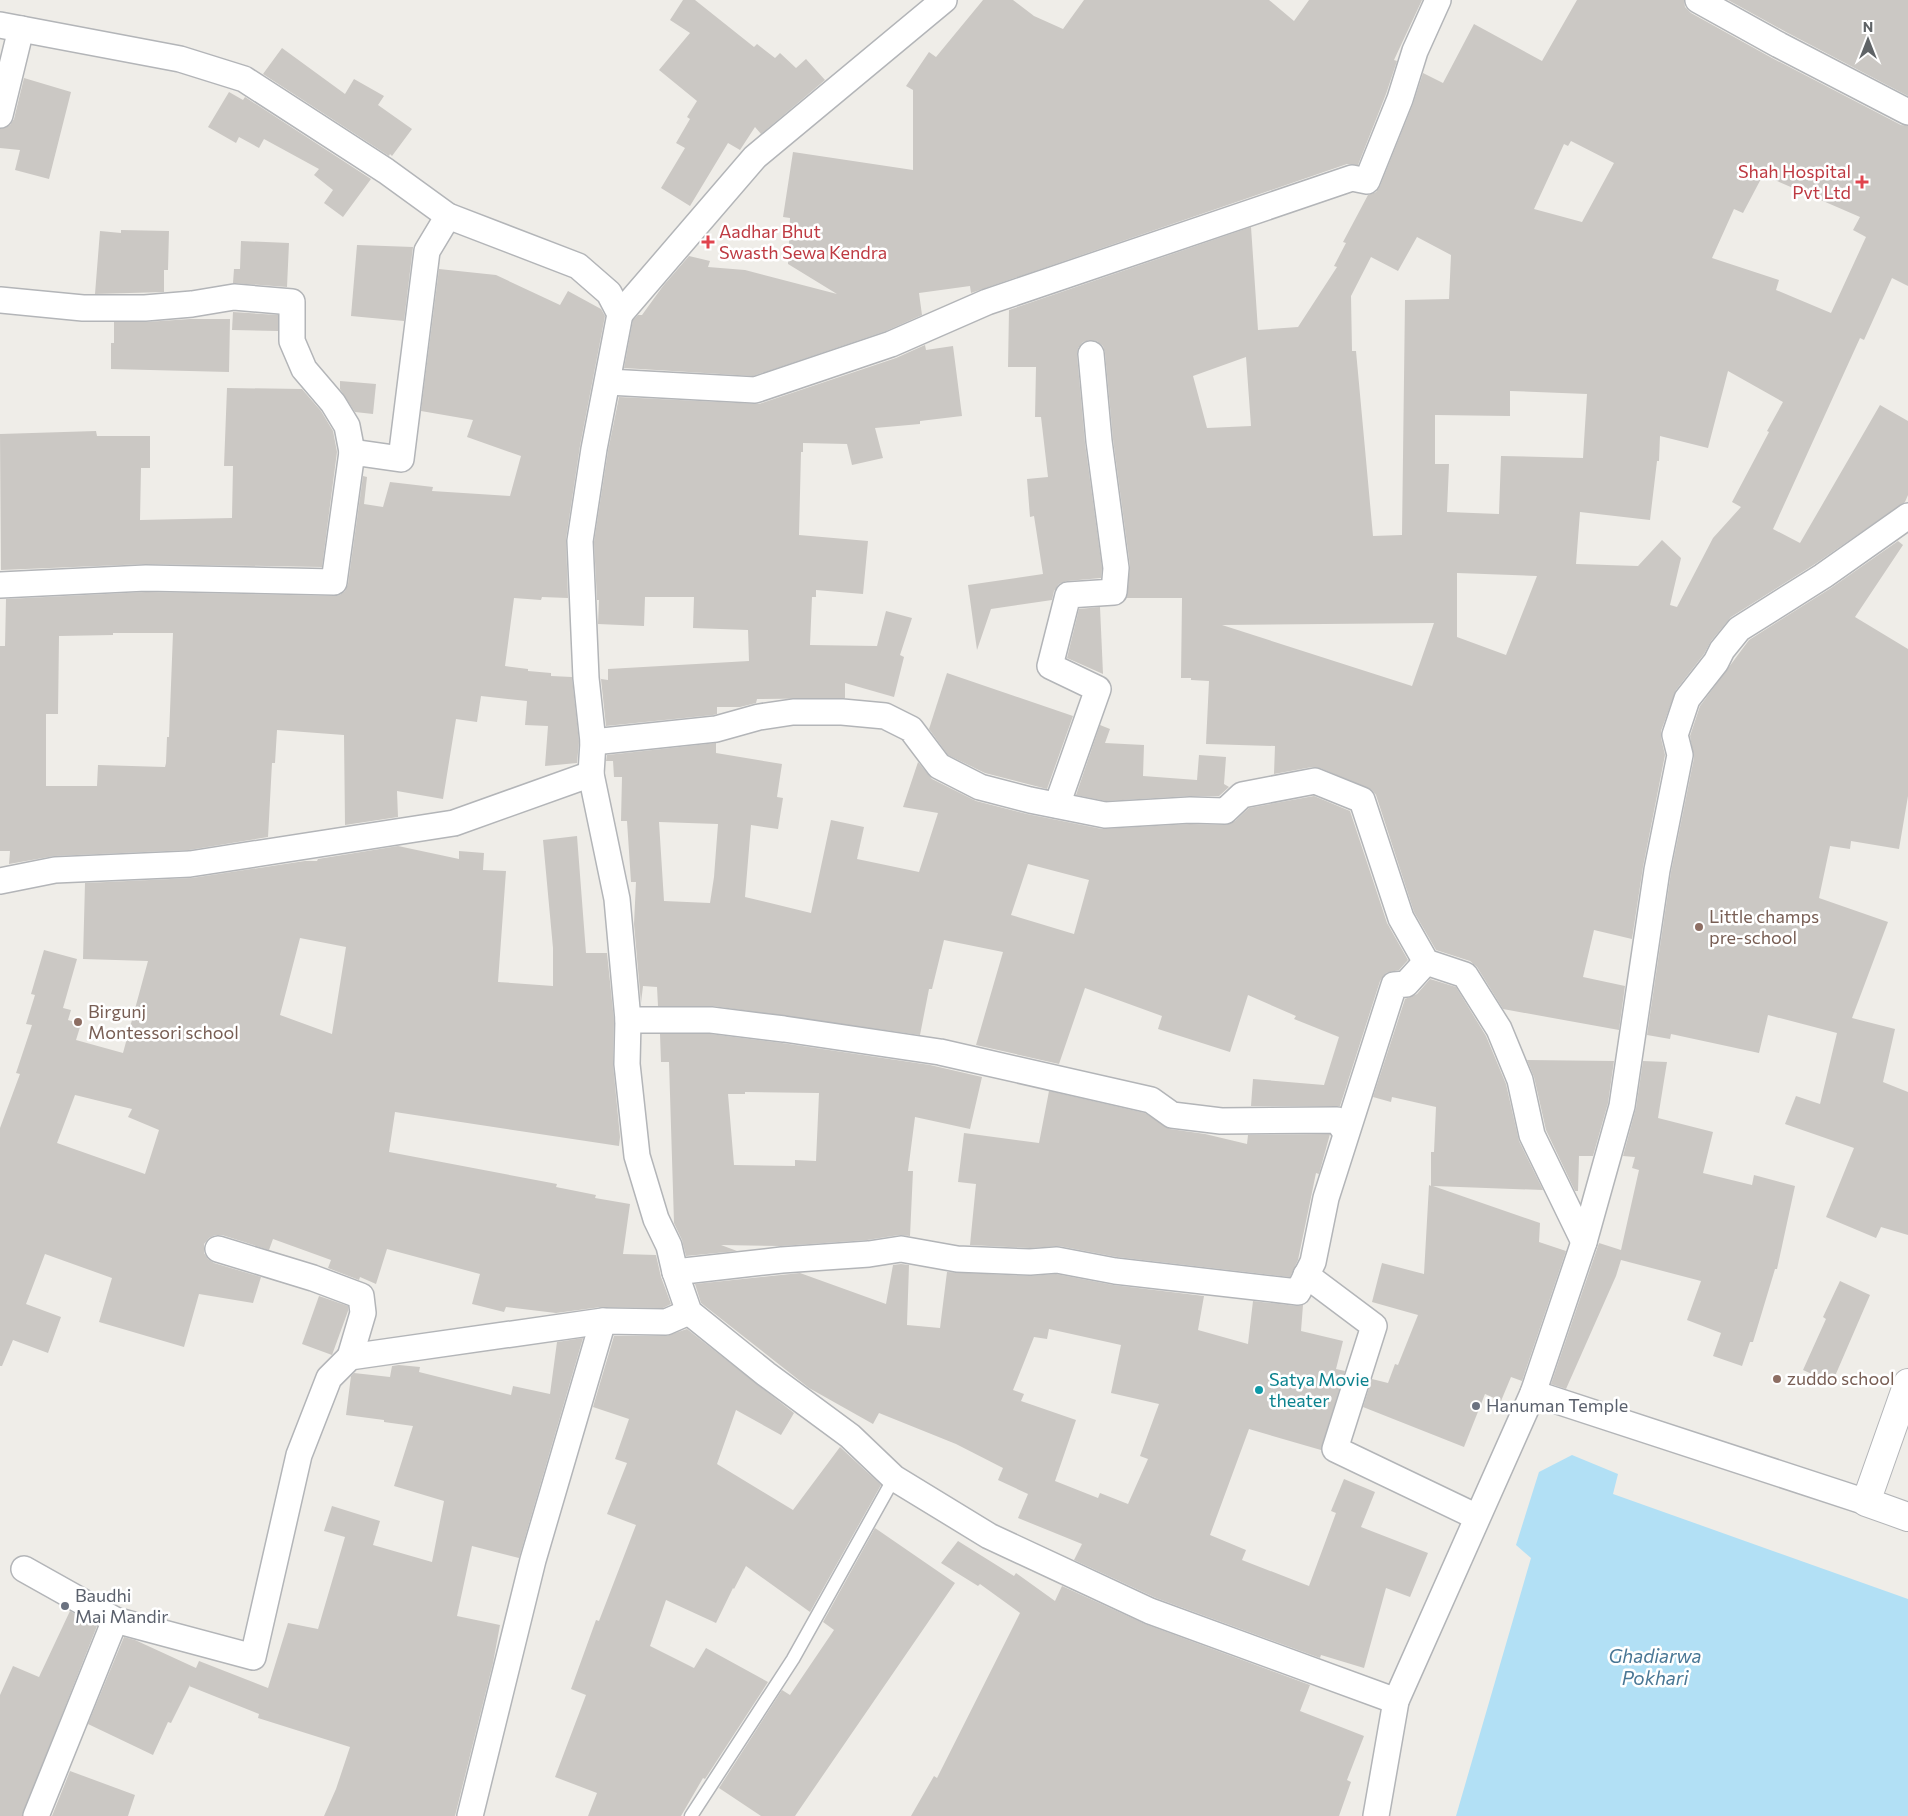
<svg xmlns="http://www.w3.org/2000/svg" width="1908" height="1816" font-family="Commissioner,sans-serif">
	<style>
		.water { fill: #b2e0f5 }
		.building { fill: #cbc8c4; fill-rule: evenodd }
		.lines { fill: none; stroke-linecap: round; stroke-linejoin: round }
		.service-casing { stroke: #b3b5b8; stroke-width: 15 }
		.minor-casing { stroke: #b3b5b8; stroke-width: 28 }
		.tertiary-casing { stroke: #b3b5b8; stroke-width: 30 }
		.service { stroke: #fff; stroke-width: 12 }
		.minor { stroke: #fff; stroke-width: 25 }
		.tertiary { stroke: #fff; stroke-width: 28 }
		.health-dot { fill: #e0444e; stroke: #fff; stroke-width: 2 }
		.education-dot { fill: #8d6e63; stroke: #fff; stroke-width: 2 }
		.culture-dot { fill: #0f9aa8; stroke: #fff; stroke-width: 2 }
		.worship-dot { fill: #6b7280; stroke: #fff; stroke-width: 2 }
		.labels { text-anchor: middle; stroke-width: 5; stroke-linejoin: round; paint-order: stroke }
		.health-label { font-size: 18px; fill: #be3a42; stroke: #fff; text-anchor: end }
		.education-label { font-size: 18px; fill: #785e54; stroke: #fff; text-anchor: start }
		.culture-label { font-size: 18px; fill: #0d838f; stroke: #fff; text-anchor: start }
		.worship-label { font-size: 18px; fill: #5b616d; stroke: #fff; text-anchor: start }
		.water-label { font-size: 19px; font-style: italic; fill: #497795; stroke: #fff }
	</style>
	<rect width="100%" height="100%" fill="#efede8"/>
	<!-- water -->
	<path class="water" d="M 1572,1455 L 1618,1474 L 1613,1494 L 1908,1599 L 1908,1816 L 1456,1816 L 1531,1558 L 1516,1545 L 1539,1472 Z"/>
	<!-- building -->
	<g class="building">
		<path d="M 683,0 L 695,0 L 754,47 L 757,44 L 775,58 L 780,53 L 796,68 L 806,59 L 825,80 L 761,134 L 755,127 L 740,150 L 728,143 L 690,206 L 661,188 L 685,148 L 676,143 L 690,119 L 687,117 L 697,101 L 659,70 L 690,33 L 670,20 Z"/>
		<path d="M 983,0 L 1013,0 L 1034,16 L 1063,29 L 1084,0 L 1269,0 L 1294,21 L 1309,0 L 1422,0 L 1394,60 L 1397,61 L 1386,94 L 1358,165 L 1347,164 L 971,293 L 970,286 L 919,293 L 922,315 L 886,331 L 753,376 L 624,368 L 633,320 L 638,315 L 642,315 L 663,286 L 689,256 L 710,261 L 708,267 L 745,270 L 837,294 L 788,264 L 790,218 L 783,217 L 793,152 L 913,170 L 913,90 L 906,86 L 929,52 L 936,57 Z"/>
		<path d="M 1577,0 L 1684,0 L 1685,7 L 1691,13 L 1772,58 L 1901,125 L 1908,126 L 1908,286 L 1892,278 L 1864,340 L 1860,338 L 1773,529 L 1800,543 L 1880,405 L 1908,421 L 1908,495 L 1905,502 L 1815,564 L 1731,617 L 1711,641 L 1704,654 L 1676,690 L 1661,731 L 1661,738 L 1665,755 L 1643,867 L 1632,939 L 1594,930 L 1583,977 L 1625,986 L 1619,1030 L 1503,1009 L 1477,967 L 1470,961 L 1436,950 L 1414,912 L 1376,795 L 1372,790 L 1320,768 L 1312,767 L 1274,774 L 1275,746 L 1206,744 L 1209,681 L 1191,680 L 1191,678 L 1181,678 L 1182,598 L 1127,598 L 1130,566 L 1113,439 L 1105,353 L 1103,346 L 1097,341 L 1090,340 L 1083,342 L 1078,348 L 1077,355 L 1085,443 L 1102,568 L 1101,578 L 1067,581 L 1059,584 L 1054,591 L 1052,600 L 991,609 L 977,650 L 968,585 L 1043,574 L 1034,516 L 1030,517 L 1027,479 L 1048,477 L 1041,417 L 1035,417 L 1036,367 L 1008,367 L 1009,310 L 1251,227 L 1258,330 L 1298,327 L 1337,267 L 1334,266 L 1346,243 L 1343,242 L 1368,195 L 1376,192 L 1380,186 L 1413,104 L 1423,73 L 1443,83 L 1474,24 L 1542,61 ZM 1571,141 L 1614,163 L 1582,222 L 1534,209 L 1564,144 L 1568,146 ZM 1763,175 L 1860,217 L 1853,230 L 1866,237 L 1831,313 L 1776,290 L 1779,280 L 1712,258 L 1734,209 L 1743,213 ZM 1417,237 L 1451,255 L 1449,299 L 1405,300 L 1402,535 L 1373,536 L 1356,351 L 1352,351 L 1351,296 L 1371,257 L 1398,271 ZM 1246,357 L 1251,426 L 1207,428 L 1193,376 ZM 1728,371 L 1783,402 L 1767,431 L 1769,432 L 1732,502 L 1741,507 L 1713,538 L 1677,607 L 1670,605 L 1681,558 L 1662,540 L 1638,566 L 1576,564 L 1580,512 L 1650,520 L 1657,461 L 1659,461 L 1660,436 L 1708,448 ZM 1510,391 L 1587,394 L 1583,458 L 1501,456 L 1499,514 L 1447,512 L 1449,464 L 1435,464 L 1435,415 L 1510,416 ZM 1457,573 L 1537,576 L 1506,655 L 1457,637 ZM 1434,623 L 1412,686 L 1222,625 Z"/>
		<path d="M 1728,0 L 1908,0 L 1908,96 L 1786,32 Z"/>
		<path d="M 282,48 L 345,94 L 354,79 L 384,96 L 378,105 L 412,129 L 392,156 L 390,154 L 389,156 L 263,74 Z"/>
		<path d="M 24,78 L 71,92 L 49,179 L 15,170 L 20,150 L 0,148 L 0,129 L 10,125 L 14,119 Z"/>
		<path d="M 229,92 L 243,100 L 245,97 L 371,179 L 343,217 L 324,203 L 333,190 L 314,175 L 319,169 L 264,139 L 259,148 L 239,137 L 236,143 L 208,127 Z"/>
		<path d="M 121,230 L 169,231 L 168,270 L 164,270 L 164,292 L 95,294 L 100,231 L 121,233 Z"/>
		<path d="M 241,241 L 289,243 L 287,287 L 233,283 L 234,269 L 240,269 Z"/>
		<path d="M 357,245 L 413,247 L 404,321 L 351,316 Z"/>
		<path d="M 439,269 L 496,275 L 560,305 L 568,291 L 601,309 L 605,316 L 580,446 L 566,539 L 568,598 L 542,597 L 541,600 L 514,598 L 505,666 L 528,669 L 528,671 L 551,673 L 551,676 L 572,677 L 579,742 L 577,763 L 545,766 L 548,726 L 525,725 L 527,701 L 481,696 L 477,722 L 456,719 L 443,799 L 397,791 L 398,817 L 345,825 L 344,735 L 277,730 L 275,763 L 272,763 L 268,837 L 189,850 L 54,856 L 9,864 L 10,851 L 0,851 L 0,646 L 5,646 L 6,599 L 146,592 L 334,596 L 340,595 L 345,591 L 348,584 L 363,476 L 367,477 L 364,504 L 383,507 L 390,482 L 433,487 L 432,491 L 510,496 L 521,456 L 467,437 L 473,420 L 421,411 ZM 113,633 L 173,633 L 169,737 L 167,737 L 166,763 L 165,767 L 98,765 L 97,786 L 46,786 L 46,714 L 58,714 L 59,636 L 113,635 Z"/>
		<path d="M 233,312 L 278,315 L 278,331 L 232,330 Z"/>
		<path d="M 190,319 L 230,319 L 229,372 L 111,369 L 111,343 L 114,343 L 114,322 L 146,322 Z"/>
		<path d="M 925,345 L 926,350 L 953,346 L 962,416 L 920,421 L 920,424 L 875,428 L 883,458 L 852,465 L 847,444 L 803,443 L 803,452 L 801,452 L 799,535 L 868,541 L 863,594 L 816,590 L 816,597 L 812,597 L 810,645 L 877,646 L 886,611 L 912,618 L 900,655 L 904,657 L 894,697 L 845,683 L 845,698 L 757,699 L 756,703 L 740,707 L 717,707 L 717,714 L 713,715 L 606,726 L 601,679 L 608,680 L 608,669 L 749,661 L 748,630 L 693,628 L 694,597 L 645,597 L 644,626 L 598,624 L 599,600 L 597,600 L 594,542 L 608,451 L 619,397 L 759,404 L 896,358 Z"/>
		<path d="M 340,381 L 376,384 L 373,414 L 355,412 L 340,389 Z"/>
		<path d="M 227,388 L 302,389 L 321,411 L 333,431 L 337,452 L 322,567 L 146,564 L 1,570 L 0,434 L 96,431 L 97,436 L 150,436 L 150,468 L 141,468 L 140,520 L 232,518 L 233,466 L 224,466 Z"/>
		<path d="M 1898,541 L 1903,545 L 1855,617 L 1908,649 L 1908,796 L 1899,849 L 1851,841 L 1850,849 L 1830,846 L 1819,898 L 1888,922 L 1852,1018 L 1895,1029 L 1883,1082 L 1908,1092 L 1908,1235 L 1881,1227 L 1876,1238 L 1826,1217 L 1854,1148 L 1785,1124 L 1796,1096 L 1820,1104 L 1837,1033 L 1768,1015 L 1759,1053 L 1671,1034 L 1670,1039 L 1647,1035 L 1671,872 L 1694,758 L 1690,736 L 1700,706 L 1749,640 L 1831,588 Z"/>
		<path d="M 1100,607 L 1103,674 L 1067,658 L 1079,609 Z"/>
		<path d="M 947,673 L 1073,716 L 1047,789 L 985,773 L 948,755 L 929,729 Z"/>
		<path d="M 1100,725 L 1110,729 L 1105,743 L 1144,745 L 1143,776 L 1197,780 L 1199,755 L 1226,757 L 1224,784 L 1229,787 L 1219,796 L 1189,796 L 1106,801 L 1076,795 Z"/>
		<path d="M 716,743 L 716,753 L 782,764 L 777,797 L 783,798 L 778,829 L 751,825 L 745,897 L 811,913 L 831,820 L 864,827 L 857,859 L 919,872 L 938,813 L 903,807 L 918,762 L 932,779 L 976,801 L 1027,814 L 1102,829 L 1190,824 L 1225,825 L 1235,821 L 1249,808 L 1314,796 L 1350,811 L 1387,923 L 1408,960 L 1399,970 L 1386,973 L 1380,981 L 1340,1106 L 1251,1106 L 1253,1079 L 1324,1085 L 1339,1037 L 1294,1019 L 1296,1016 L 1248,995 L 1230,1052 L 1158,1029 L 1162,1016 L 1085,988 L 1059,1064 L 976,1045 L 1003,952 L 944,940 L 932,989 L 929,989 L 920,1035 L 713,1006 L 658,1006 L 657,987 L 643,986 L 641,1003 L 634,924 L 636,882 L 631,882 L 627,821 L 621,821 L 622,777 L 614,777 L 613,761 L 606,761 L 607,755 ZM 659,822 L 718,824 L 714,877 L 710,903 L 664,901 ZM 1028,864 L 1089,880 L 1074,934 L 1011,915 Z"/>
		<path d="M 577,836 L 586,953 L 607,953 L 614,1020 L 613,1064 L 620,1137 L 619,1146 L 395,1112 L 389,1152 L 557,1184 L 556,1187 L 596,1195 L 595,1198 L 630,1204 L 623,1254 L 656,1255 L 661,1277 L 671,1304 L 663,1308 L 601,1307 L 556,1313 L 506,1307 L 504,1312 L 472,1304 L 480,1274 L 387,1249 L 376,1284 L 360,1277 L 359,1280 L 328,1268 L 331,1260 L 273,1239 L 269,1250 L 222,1235 L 215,1235 L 209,1238 L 204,1244 L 204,1253 L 208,1259 L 214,1263 L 261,1277 L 253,1303 L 199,1294 L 184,1347 L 99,1322 L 112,1278 L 45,1254 L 26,1304 L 61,1317 L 48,1353 L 13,1340 L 2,1366 L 0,1366 L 0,1128 L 20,1074 L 16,1073 L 32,1025 L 26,1024 L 35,995 L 31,994 L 44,950 L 77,959 L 63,1008 L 71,1010 L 68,1020 L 81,1024 L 76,1040 L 123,1053 L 148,961 L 83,959 L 85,883 L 192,878 L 305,861 L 317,861 L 318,859 L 398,846 L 459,859 L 459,851 L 484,853 L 483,870 L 506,871 L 498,982 L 553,986 L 553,948 L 543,840 ZM 300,938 L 346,947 L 332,1034 L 280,1015 ZM 75,1095 L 132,1109 L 128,1117 L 159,1130 L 145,1174 L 57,1143 Z"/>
		<path d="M 1430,979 L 1456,987 L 1486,1036 L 1506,1084 L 1519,1141 L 1543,1190 L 1433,1186 L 1540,1223 L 1539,1242 L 1566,1251 L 1522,1381 L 1511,1377 L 1501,1401 L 1485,1394 L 1464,1447 L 1363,1407 L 1372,1379 L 1388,1383 L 1395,1364 L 1398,1365 L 1418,1315 L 1372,1302 L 1382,1263 L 1424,1274 L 1429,1185 L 1431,1186 L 1431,1152 L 1434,1152 L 1436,1107 L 1392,1097 L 1391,1102 L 1373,1097 L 1405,999 L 1417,994 Z"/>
		<path d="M 660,1034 L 710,1034 L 782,1043 L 930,1065 L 982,1077 L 970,1129 L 915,1117 L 908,1171 L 913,1171 L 910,1236 L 899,1235 L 867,1240 L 781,1246 L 721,1245 L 737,1251 L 686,1256 L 682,1240 L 674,1223 L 669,1062 L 661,1062 ZM 745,1092 L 819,1093 L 816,1161 L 795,1160 L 795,1166 L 734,1165 L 728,1094 L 745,1094 Z"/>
		<path d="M 1527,1060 L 1614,1061 L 1608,1103 L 1593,1156 L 1579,1156 L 1578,1191 L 1575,1191 L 1546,1130 L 1534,1077 Z"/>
		<path d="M 1643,1061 L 1667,1062 L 1658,1118 L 1713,1132 L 1703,1173 L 1752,1185 L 1754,1175 L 1795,1186 L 1777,1269 L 1775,1269 L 1753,1342 L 1750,1342 L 1742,1366 L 1713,1356 L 1721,1333 L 1687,1320 L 1701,1281 L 1621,1260 L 1616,1276 L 1566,1389 L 1551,1384 L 1599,1243 L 1621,1250 L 1639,1170 L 1632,1168 L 1635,1157 L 1623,1156 L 1636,1108 Z"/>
		<path d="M 1049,1091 L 1145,1113 L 1170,1129 L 1205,1134 L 1247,1144 L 1248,1135 L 1330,1134 L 1319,1174 L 1316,1173 L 1298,1260 L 1290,1277 L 1117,1257 L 1059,1246 L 1030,1248 L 970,1245 L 976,1184 L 958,1182 L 964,1133 L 1039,1143 Z"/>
		<path d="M 901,1264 L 909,1265 L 907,1325 L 940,1328 L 947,1272 L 1029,1276 L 1056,1274 L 1113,1285 L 1204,1296 L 1198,1330 L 1248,1344 L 1253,1301 L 1296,1306 L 1303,1305 L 1301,1331 L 1343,1341 L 1336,1369 L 1345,1371 L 1321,1450 L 1249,1429 L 1210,1535 L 1246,1550 L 1242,1560 L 1309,1586 L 1336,1513 L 1331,1511 L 1344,1479 L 1375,1492 L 1361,1527 L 1428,1553 L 1410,1597 L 1386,1588 L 1364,1668 L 1321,1655 L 1320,1658 L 1156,1598 L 1074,1560 L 1082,1544 L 1018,1518 L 1028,1494 L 998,1480 L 1003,1468 L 956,1444 L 879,1413 L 873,1424 L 809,1388 L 701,1303 L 695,1284 L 800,1273 L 886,1304 L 893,1265 ZM 1049,1329 L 1121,1345 L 1111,1393 L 1159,1404 L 1140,1456 L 1148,1459 L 1128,1504 L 1100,1493 L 1098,1498 L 1055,1481 L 1076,1420 L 1021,1401 L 1024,1394 L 1013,1390 L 1034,1337 L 1047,1339 Z"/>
		<path d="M 1840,1281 L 1870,1295 L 1832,1383 L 1803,1370 L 1826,1319 L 1823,1317 Z"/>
		<path d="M 319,1296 L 348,1306 L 348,1311 L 332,1355 L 302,1344 Z"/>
		<path d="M 687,1329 L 794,1413 L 781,1435 L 736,1410 L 717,1464 L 793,1510 L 840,1447 L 881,1485 L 810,1612 L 746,1566 L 734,1589 L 733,1588 L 716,1623 L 666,1600 L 650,1646 L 694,1668 L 706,1648 L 768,1682 L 705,1779 L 703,1778 L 681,1816 L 588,1816 L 597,1793 L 555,1777 L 586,1695 L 571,1689 L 596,1620 L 599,1621 L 636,1525 L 607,1514 L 627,1463 L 615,1459 L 629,1419 L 593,1407 L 614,1336 L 666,1336 Z"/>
		<path d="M 583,1338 L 519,1558 L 472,1546 L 457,1616 L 500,1625 L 493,1663 L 455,1816 L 324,1816 L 336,1789 L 350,1747 L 258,1718 L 259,1714 L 189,1686 L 190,1685 L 171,1723 L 168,1722 L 153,1755 L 88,1724 L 124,1637 L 135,1640 L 196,1668 L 199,1661 L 268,1688 L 288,1623 L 318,1629 L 345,1537 L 324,1531 L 332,1506 L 380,1521 L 373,1545 L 432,1562 L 444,1501 L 394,1486 L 413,1426 L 384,1422 L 384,1420 L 346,1415 L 351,1376 L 354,1373 L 390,1377 L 392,1366 L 399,1365 L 420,1367 L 419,1372 L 511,1395 L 513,1386 L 550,1394 L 557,1342 Z"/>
		<path d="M 875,1528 L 955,1583 L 795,1816 L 761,1816 L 719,1788 L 782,1690 L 790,1695 L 834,1630 L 823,1622 Z"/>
		<path d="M 958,1541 L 1014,1576 L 1016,1573 L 1055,1601 L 1062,1586 L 1145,1624 L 1310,1685 L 1300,1711 L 1364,1736 L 1347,1780 L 1351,1782 L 1339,1816 L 911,1816 L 934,1776 L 937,1778 L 1020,1613 L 980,1584 L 978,1586 L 941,1563 Z"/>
		<path d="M 70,1611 L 97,1626 L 22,1816 L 0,1816 L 0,1695 L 13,1666 L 39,1677 Z"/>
		<path d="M 70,1771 L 135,1795 L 128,1816 L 52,1816 Z"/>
	</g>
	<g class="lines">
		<defs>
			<path id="service" d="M 691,1816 L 793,1659 L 894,1478"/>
			<g id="minor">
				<path d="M 1698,0 L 1779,45 L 1908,112"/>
				<path d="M 0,25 L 180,59 L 244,79 L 386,171 L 448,216 L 578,266 L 609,293 L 620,314 L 594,449 L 580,541 L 586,678 L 593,742 L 591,774 L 617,899 L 628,1020 L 627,1064 L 637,1156 L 656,1219 L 669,1246 L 675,1272 L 689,1312 L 766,1374 L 850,1436 L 894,1478 L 989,1536 L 1150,1611 L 1396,1701"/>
				<path d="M 0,115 L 21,29"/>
				<path d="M 0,300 L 83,308 L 145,308 L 192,304 L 234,297 L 292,302 L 292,341 L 304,369 L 333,403 L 347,426 L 352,452"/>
				<path d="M 620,314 L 755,157 L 944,0"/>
				<path d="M 608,382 L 755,390 L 891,344 L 987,302 L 1352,178 L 1367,181 L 1400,99 L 1415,51 L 1438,0"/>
				<path d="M 0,585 L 146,578 L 334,582 L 352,452 L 401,459 L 427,251 L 448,216"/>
				<path d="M 593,742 L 716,729 L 759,717 L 793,712 L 842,712 L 885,716 L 911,729 L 939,766 L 980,787 L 1030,800 L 1105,815 L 1190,810 L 1225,811 L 1242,795 L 1315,781 L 1362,800 L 1401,918 L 1426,962 L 1465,975 L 1499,1029 L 1520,1080 L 1532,1135 L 1584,1242"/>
				<path d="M 1057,805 L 1098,689 L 1050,666 L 1068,595 L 1114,592 L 1116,568 L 1099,441 L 1091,354"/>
				<path d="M 0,881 L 55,870 L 190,864 L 454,823 L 591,774"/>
				<path d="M 628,1020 L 711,1020 L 784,1029 L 940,1052 L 1151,1100 L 1172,1115 L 1221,1121 L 1337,1120 L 1346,1133"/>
				<path d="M 218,1249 L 313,1278 L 361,1296 L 363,1313 L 350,1357"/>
				<path d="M 675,1272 L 782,1260 L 869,1254 L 901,1249 L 957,1259 L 1030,1262 L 1057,1260 L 1115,1271 L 1298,1292 L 1313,1262 L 1326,1198 L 1394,985 L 1406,984 L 1426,962"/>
				<path d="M 1306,1275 L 1374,1326 L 1335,1449 L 1477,1517"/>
				<path d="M 1533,1393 L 1866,1502"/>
				<path d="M 24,1569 L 115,1620 L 253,1657 L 299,1455 L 329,1378 L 350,1357 L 603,1321 L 666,1322 L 689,1312"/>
				<path d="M 36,1816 L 115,1620"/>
				<path d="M 470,1816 L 533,1560 L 603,1321"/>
				<path d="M 1376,1816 L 1396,1701 L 1533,1393 L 1584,1242 L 1622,1106 L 1657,870 L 1680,755 L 1675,735 L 1687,699 L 1716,662 L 1722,650 L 1739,629 L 1823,576 L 1908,516"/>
			</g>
			<path id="tertiary" d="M 1908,1383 L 1866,1502 L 1908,1517"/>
		</defs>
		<!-- service casing -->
		<use href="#service" class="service-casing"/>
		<!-- minor casing -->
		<use href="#minor" class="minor-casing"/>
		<!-- tertiary casing -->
		<use href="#tertiary" class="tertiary-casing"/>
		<!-- service -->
		<use href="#service" class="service"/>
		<!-- minor -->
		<use href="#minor" class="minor"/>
		<!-- tertiary -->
		<use href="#tertiary" class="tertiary"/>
	</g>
	<!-- markers -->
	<g class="health-dot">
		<path d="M1859.5 174.5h5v5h5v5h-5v5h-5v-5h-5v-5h5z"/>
		<path d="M705.5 234.5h5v5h5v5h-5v5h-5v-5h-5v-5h5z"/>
	</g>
	<g class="education-dot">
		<circle cx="1699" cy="927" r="5"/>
		<circle cx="78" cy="1022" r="5"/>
		<circle cx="1777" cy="1379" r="5"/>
	</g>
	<circle class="culture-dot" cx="1259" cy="1390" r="5"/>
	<g class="worship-dot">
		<circle cx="1476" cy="1406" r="5"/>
		<circle cx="65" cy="1606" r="5"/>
	</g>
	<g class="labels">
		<!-- health labels -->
		<g class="health-label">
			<text x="1851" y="178">Shah Hospital<tspan x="1851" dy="21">Pvt Ltd</tspan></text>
			<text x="719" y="238" text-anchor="start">Aadhar Bhut<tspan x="719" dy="21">Swasth Sewa Kendra</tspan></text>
		</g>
		<!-- education labels -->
		<g class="education-label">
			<text x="1709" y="923">Little champs<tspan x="1709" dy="21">pre-school</tspan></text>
			<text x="88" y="1018">Birgunj<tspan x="88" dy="21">Montessori school</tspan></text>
			<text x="1787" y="1385">zuddo school</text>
		</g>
		<!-- culture labels -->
		<g class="culture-label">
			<text x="1269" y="1386">Satya Movie<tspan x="1269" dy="21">theater</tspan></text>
		</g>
		<!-- worship labels -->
		<g class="worship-label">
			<text x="1486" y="1412">Hanuman Temple</text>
			<text x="75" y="1602">Baudhi<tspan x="75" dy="21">Mai Mandir</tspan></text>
		</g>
		<!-- water labels -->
		<g class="water-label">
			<text x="1655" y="1663">Ghadiarwa<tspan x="1655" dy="22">Pokhari</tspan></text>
		</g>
	</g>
	<!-- north arrow -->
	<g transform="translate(1868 40)" stroke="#ffffff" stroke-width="4" paint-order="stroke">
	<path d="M0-4L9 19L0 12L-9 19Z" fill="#5f6366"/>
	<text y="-8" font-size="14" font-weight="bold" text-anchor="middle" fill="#5f6366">N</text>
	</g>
</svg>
